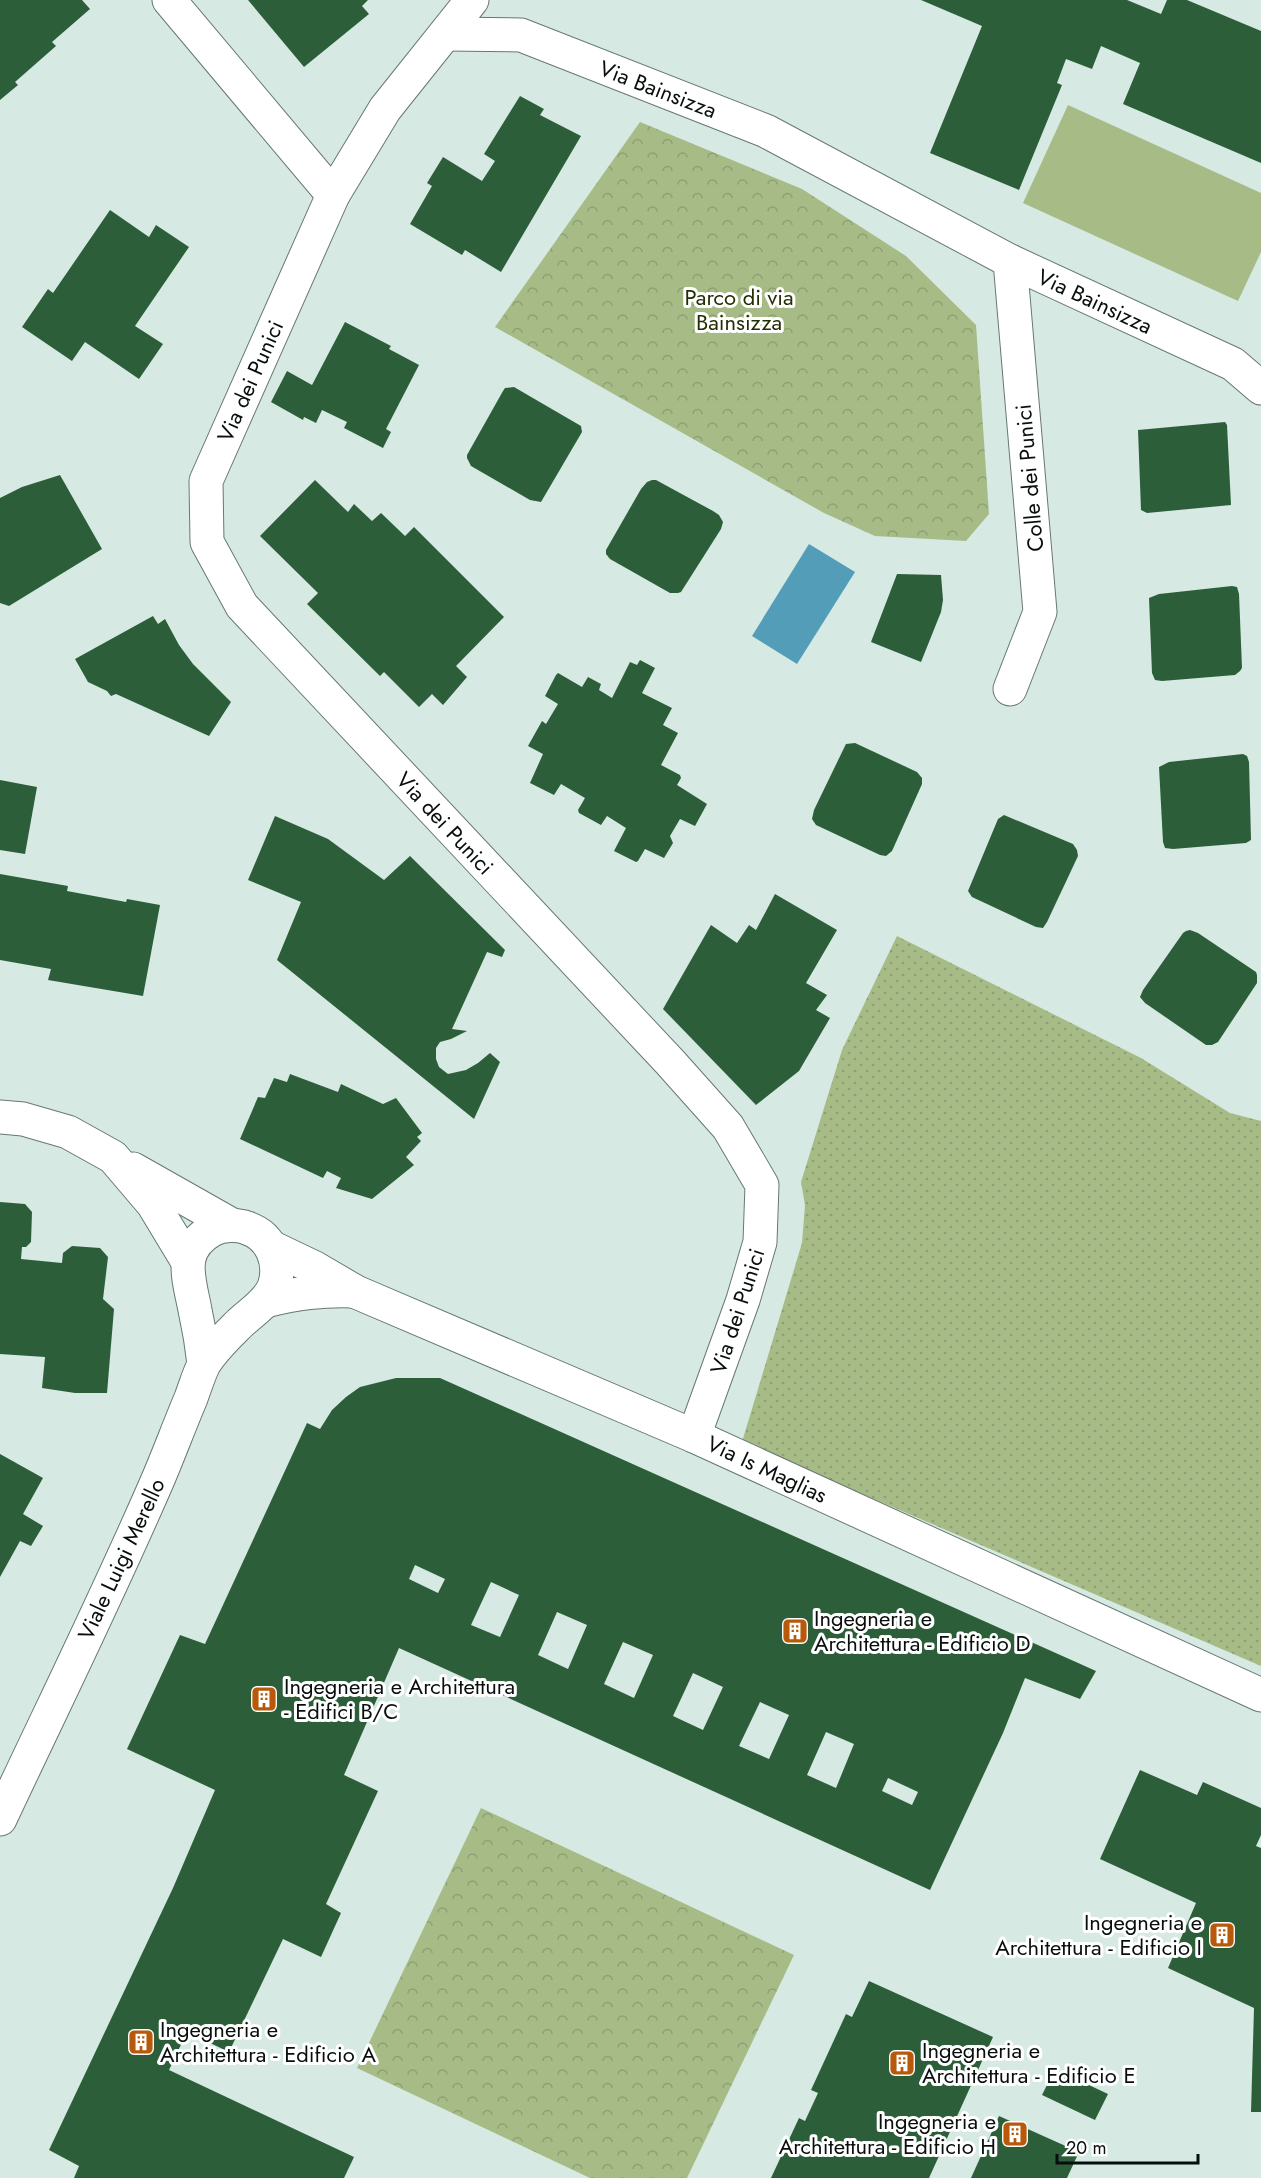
<svg xmlns="http://www.w3.org/2000/svg" width="1261" height="2178" font-family="Jost,sans-serif">
	<style>
		.grass { fill: url(#grass-dots) }
		.park { fill: url(#park-crowns) }
		.pitch { fill: #a7bb87 }
		.water { fill: #539db8 }
		.building { fill: #2c5f39; fill-rule: evenodd }
		.lines { fill: none; stroke-linecap: round; stroke-linejoin: round }
		.minor-casing { stroke: #677872; stroke-width: 35 }
		.tertiary-casing { stroke: #677872; stroke-width: 35 }
		.minor { stroke: #fff; stroke-width: 33 }
		.tertiary { stroke: #fff; stroke-width: 33 }
		.labels { text-anchor: middle; stroke-width: 6; stroke-linejoin: round; paint-order: stroke }
		.street-label { font-size: 22px; fill: #080e0c; stroke: #fff }
		.park-label { font-size: 22px; fill: #222f03; stroke: #fff }
		.poi-label { font-size: 22px; fill: #080e0c; stroke: #fff; text-anchor: start }
	</style>
	<defs>
		<pattern id="grass-dots" width="8" height="8" patternUnits="userSpaceOnUse" patternTransform="scale(1.5)"><rect width="8" height="8" fill="#a7bb87"/><path d="M2 2h.1M6 6h.1" fill="none" stroke="#8ea073" stroke-width="1.8" stroke-linecap="round"/></pattern>
		<pattern id="park-crowns" width="20" height="18" patternUnits="userSpaceOnUse" patternTransform="scale(1.5)"><rect width="20" height="18" fill="#a7bb87"/><path d="M2 6a3 3 0 1 1 6 0M12 15a3 3 0 1 1 6 0" fill="none" stroke="#8ea073"/></pattern>
	</defs>
	<rect width="100%" height="100%" fill="#d6e9e3"/>
	<!-- grass -->
	<path class="grass" d="M 897,936 L 1141,1058 L 1230,1113 L 1261,1121 L 1261,1666 L 742,1442 L 802,1243 L 805,1205 L 801,1182 L 842,1050 Z"/>
	<!-- park -->
	<g class="park">
		<path d="M 640,122 L 802,189 L 906,256 L 976,325 L 989,514 L 966,541 L 875,536 L 824,513 L 495,327 Z"/>
		<path d="M 481,1808 L 794,1955 L 687,2178 L 590,2178 L 357,2068 Z"/>
	</g>
	<!-- pitch -->
	<path class="pitch" d="M 1068,105 L 1261,193 L 1261,252 L 1238,301 L 1023,203 Z"/>
	<!-- water -->
	<path class="water" d="M 809,544 L 855,572 L 797,664 L 752,636 Z"/>
	<!-- building -->
	<g class="building">
		<path d="M 0,0 L 82,0 L 90,9 L 52,42 L 56,46 L 15,82 L 18,85 L 0,100 Z"/>
		<path d="M 248,0 L 368,0 L 362,6 L 369,14 L 304,67 Z"/>
		<path d="M 921,0 L 1127,0 L 1161,14 L 1167,0 L 1187,0 L 1261,31 L 1261,163 L 1123,104 L 1140,63 L 1101,46 L 1092,69 L 1066,59 L 1057,83 L 1062,85 L 1019,190 L 930,153 L 982,26 Z"/>
		<path d="M 520,96 L 544,109 L 540,115 L 581,136 L 501,272 L 465,250 L 462,255 L 410,224 L 432,186 L 427,183 L 443,157 L 482,181 L 495,161 L 484,154 Z"/>
		<path d="M 110,210 L 149,237 L 156,225 L 189,247 L 135,326 L 163,344 L 139,379 L 85,342 L 72,361 L 22,327 L 48,289 L 53,293 Z"/>
		<path d="M 345,322 L 391,346 L 389,349 L 419,365 L 386,429 L 391,432 L 383,448 L 344,428 L 347,422 L 322,410 L 316,423 L 304,417 L 303,420 L 271,402 L 287,371 L 312,385 Z"/>
		<path d="M 514,387 L 581,426 L 582,432 L 541,502 L 530,500 L 471,466 L 467,458 L 467,455 L 503,391 L 505,388 Z"/>
		<path d="M 1225,422 L 1227,425 L 1231,505 L 1147,513 L 1141,510 L 1138,430 Z"/>
		<path d="M 60,475 L 102,549 L 9,606 L 0,603 L 0,498 L 22,487 Z"/>
		<path d="M 315,480 L 348,512 L 354,504 L 372,521 L 381,513 L 405,536 L 414,527 L 504,617 L 456,666 L 467,677 L 443,705 L 432,694 L 419,707 L 384,672 L 380,676 L 307,604 L 318,593 L 260,536 Z"/>
		<path d="M 652,480 L 656,480 L 713,511 L 719,515 L 723,522 L 721,529 L 681,592 L 678,593 L 670,593 L 610,559 L 606,554 L 606,550 L 641,489 L 647,482 Z"/>
		<path d="M 897,574 L 941,575 L 943,600 L 941,612 L 921,662 L 871,642 Z"/>
		<path d="M 1232,586 L 1237,587 L 1239,594 L 1242,668 L 1240,671 L 1235,675 L 1162,681 L 1155,680 L 1152,673 L 1149,598 L 1159,594 Z"/>
		<path d="M 153,616 L 158,624 L 165,619 L 179,645 L 193,664 L 231,702 L 209,736 L 116,694 L 111,696 L 107,691 L 88,682 L 75,659 Z"/>
		<path d="M 640,660 L 655,668 L 642,693 L 672,708 L 663,725 L 678,733 L 661,765 L 680,775 L 681,778 L 677,785 L 707,804 L 695,826 L 680,819 L 670,836 L 673,843 L 664,858 L 645,849 L 638,861 L 636,862 L 614,851 L 626,828 L 607,816 L 601,825 L 579,813 L 578,810 L 585,798 L 561,784 L 554,795 L 530,783 L 543,754 L 528,746 L 542,721 L 546,724 L 558,704 L 545,696 L 556,675 L 558,673 L 582,687 L 588,677 L 601,684 L 599,690 L 612,698 L 630,662 L 637,665 Z"/>
		<path d="M 855,743 L 917,772 L 922,778 L 922,784 L 892,851 L 886,856 L 880,855 L 816,825 L 812,819 L 814,810 L 844,748 L 846,744 Z"/>
		<path d="M 1243,754 L 1247,756 L 1249,762 L 1251,840 L 1246,843 L 1173,849 L 1165,848 L 1163,842 L 1159,767 L 1169,762 Z"/>
		<path d="M 0,780 L 37,787 L 25,854 L 0,850 Z"/>
		<path d="M 1004,815 L 1073,844 L 1077,850 L 1078,856 L 1047,922 L 1043,928 L 1036,927 L 972,897 L 968,891 L 998,819 Z"/>
		<path d="M 275,816 L 328,839 L 384,880 L 410,856 L 505,950 L 502,957 L 487,952 L 452,1029 L 467,1031 L 451,1039 L 440,1042 L 436,1048 L 436,1059 L 439,1067 L 448,1074 L 466,1070 L 478,1063 L 490,1053 L 500,1062 L 474,1119 L 277,960 L 301,902 L 248,880 Z"/>
		<path d="M 0,874 L 68,886 L 67,891 L 126,902 L 127,899 L 160,905 L 143,996 L 48,980 L 51,969 L 0,960 Z"/>
		<path d="M 775,894 L 837,930 L 806,983 L 827,995 L 816,1010 L 830,1018 L 799,1071 L 756,1105 L 663,1009 L 711,925 L 737,943 L 749,925 L 756,930 Z"/>
		<path d="M 1190,930 L 1198,933 L 1256,972 L 1257,975 L 1257,983 L 1218,1042 L 1212,1045 L 1206,1045 L 1145,1003 L 1140,997 L 1143,990 L 1183,933 L 1186,931 Z"/>
		<path d="M 290,1074 L 338,1092 L 341,1084 L 383,1104 L 396,1098 L 422,1133 L 417,1137 L 421,1141 L 406,1157 L 414,1165 L 372,1199 L 336,1188 L 341,1178 L 327,1171 L 323,1178 L 240,1139 L 258,1097 L 265,1098 L 274,1078 L 287,1082 Z"/>
		<path d="M 0,1202 L 25,1204 L 32,1212 L 31,1242 L 26,1247 L 22,1247 L 21,1259 L 62,1263 L 63,1253 L 72,1246 L 100,1248 L 108,1257 L 103,1299 L 114,1309 L 107,1393 L 75,1393 L 42,1388 L 45,1357 L 0,1354 Z"/>
		<path d="M 396,1378 L 440,1378 L 1096,1671 L 1080,1699 L 1025,1678 L 1003,1733 L 930,1890 L 399,1648 L 344,1775 L 378,1791 L 326,1904 L 341,1913 L 321,1957 L 283,1939 L 229,2052 L 187,2032 L 169,2070 L 354,2157 L 344,2178 L 74,2178 L 79,2166 L 49,2150 L 173,1888 L 215,1790 L 127,1749 L 180,1635 L 205,1644 L 307,1423 L 320,1429 L 332,1410 L 346,1397 L 360,1387 ZM 415,1565 L 445,1579 L 438,1593 L 409,1579 ZM 491,1582 L 519,1595 L 500,1637 L 471,1625 ZM 557,1612 L 587,1625 L 568,1669 L 538,1655 ZM 623,1642 L 653,1655 L 634,1698 L 604,1684 ZM 693,1673 L 723,1687 L 703,1730 L 673,1716 ZM 760,1702 L 789,1715 L 769,1759 L 739,1746 ZM 826,1732 L 854,1744 L 836,1788 L 807,1775 ZM 888,1778 L 918,1792 L 912,1805 L 882,1791 Z"/>
		<path d="M 0,1454 L 43,1478 L 23,1514 L 43,1526 L 31,1546 L 20,1541 L 0,1577 Z"/>
		<path d="M 1140,1770 L 1197,1795 L 1203,1782 L 1261,1808 L 1261,1835 L 1256,1846 L 1261,1848 L 1261,2112 L 1251,2112 L 1254,2008 L 1168,1968 L 1196,1903 L 1100,1859 Z"/>
		<path d="M 869,1981 L 993,2037 L 929,2178 L 771,2178 L 799,2118 L 805,2121 L 818,2093 L 811,2090 L 846,2014 L 852,2017 Z"/>
		<path d="M 1055,2069 L 1108,2094 L 1095,2120 L 1042,2095 Z"/>
		<path d="M 999,2116 L 1079,2152 L 1067,2178 L 971,2178 Z"/>
	</g>
	<g class="lines">
		<defs>
			<g id="minor">
				<path d="M 169,0 L 333,195"/>
				<path d="M 472,0 L 385,109 L 333,195 L 206,481 L 207,542 L 242,606 L 670,1062 L 728,1127 L 762,1185 L 760,1242 L 743,1300 L 694,1436"/>
				<path d="M 447,34 L 521,35 L 766,131 L 1010,261 L 1233,364 L 1261,388"/>
				<path d="M 1010,261 L 1040,612 L 1010,689"/>
			</g>
			<g id="tertiary">
				<path d="M 0,1117 L 23,1119 L 68,1132 L 113,1157 L 153,1204 L 188,1262"/>
				<path d="M 133,1169 L 232,1225"/>
				<path d="M 271,1247 L 315,1268 L 356,1292 L 694,1436 L 1261,1695"/>
				<path d="M 265,1301 C 297,1293 321,1290 354,1291"/>
				<path d="M 0,1819 C 53,1706 109,1593 159,1477 C 170,1451 180,1424 191,1398 C 195,1387 199,1374 204,1364 C 213,1349 228,1335 240,1323 C 252,1312 268,1302 274,1287 C 282,1264 272,1236 247,1228 C 237,1224 222,1225 212,1230 C 177,1250 189,1278 195,1310 C 199,1328 202,1346 204,1364"/>
			</g>
		</defs>
		<!-- minor casing -->
		<use href="#minor" class="minor-casing"/>
		<!-- tertiary casing -->
		<use href="#tertiary" class="tertiary-casing"/>
		<!-- minor -->
		<use href="#minor" class="minor"/>
		<!-- tertiary -->
		<use href="#tertiary" class="tertiary"/>
	</g>
	<!-- icons -->
	<defs>
		<symbol id="building-square" viewBox="-11 -11 22 22"><rect x="-9" y="-9" width="18" height="18" rx="4" fill="#b7580b" stroke="#fff"/><path d="M-4-6H4V6H1V3H-1V6H-4ZM-2.5-4.3h1.7v1.8h-1.7ZM.8-4.3h1.7v1.8H.8ZM-2.5-1h1.7V.8h-1.7ZM.8-1h1.7V.8H.8Z" fill="#fff"/></symbol>
	</defs>
	<g fill-rule="evenodd">
		<use href="#building-square" x="780" y="1616" width="30" height="30"/>
		<use href="#building-square" x="249" y="1684" width="30" height="30"/>
		<use href="#building-square" x="1207" y="1920" width="30" height="30"/>
		<use href="#building-square" x="126" y="2027" width="30" height="30"/>
		<use href="#building-square" x="887" y="2048" width="30" height="30"/>
		<use href="#building-square" x="1000" y="2119" width="30" height="30"/>
	</g>
	<g class="labels">
		<!-- street labels -->
		<g class="street-label">
			<text transform="translate(658 89) rotate(21)" y="8">Via Bainsizza</text>
			<text transform="translate(1095 301) rotate(25)" y="8">Via Bainsizza</text>
			<text transform="translate(250 381) rotate(-66)" y="8">Via dei Punici</text>
			<text transform="translate(1029 478) rotate(-95)" y="8">Colle dei Punici</text>
			<text transform="translate(445 823) rotate(47)" y="8">Via dei Punici</text>
			<text transform="translate(737 1311) rotate(-72)" y="8">Via dei Punici</text>
			<text transform="translate(767 1469) rotate(25)" y="8">Via Is Maglias</text>
			<text transform="translate(121 1559) rotate(-65)" y="8">Viale Luigi Merello</text>
		</g>
		<!-- park labels -->
		<g class="park-label">
			<text x="739" y="305">Parco di via<tspan x="739" dy="25">Bainsizza</tspan></text>
		</g>
		<!-- poi labels -->
		<g class="poi-label">
			<text x="814" y="1626">Ingegneria e<tspan x="814" dy="25">Architettura - Edificio D</tspan></text>
			<text x="284" y="1694">Ingegneria e Architettura<tspan x="284" dy="25">- Edifici B/C</tspan></text>
			<text x="1202" y="1930" text-anchor="end">Ingegneria e<tspan x="1202" dy="25">Architettura - Edificio I</tspan></text>
			<text x="160" y="2037">Ingegneria e<tspan x="160" dy="25">Architettura - Edificio A</tspan></text>
			<text x="922" y="2058">Ingegneria e<tspan x="922" dy="25">Architettura - Edificio E</tspan></text>
			<text x="996" y="2129" text-anchor="end">Ingegneria e<tspan x="996" dy="25">Architettura - Edificio H</tspan></text>
		</g>
	</g>
	<!-- scale -->
	<path d="M1057 2154v9h141v-9" fill="none" stroke="#080e0c" stroke-width="3"/>
	<text x="1066" y="2154" font-size="18" fill="#080e0c" stroke="#ffffff" stroke-width="4.5" paint-order="stroke">20 m</text>
</svg>
